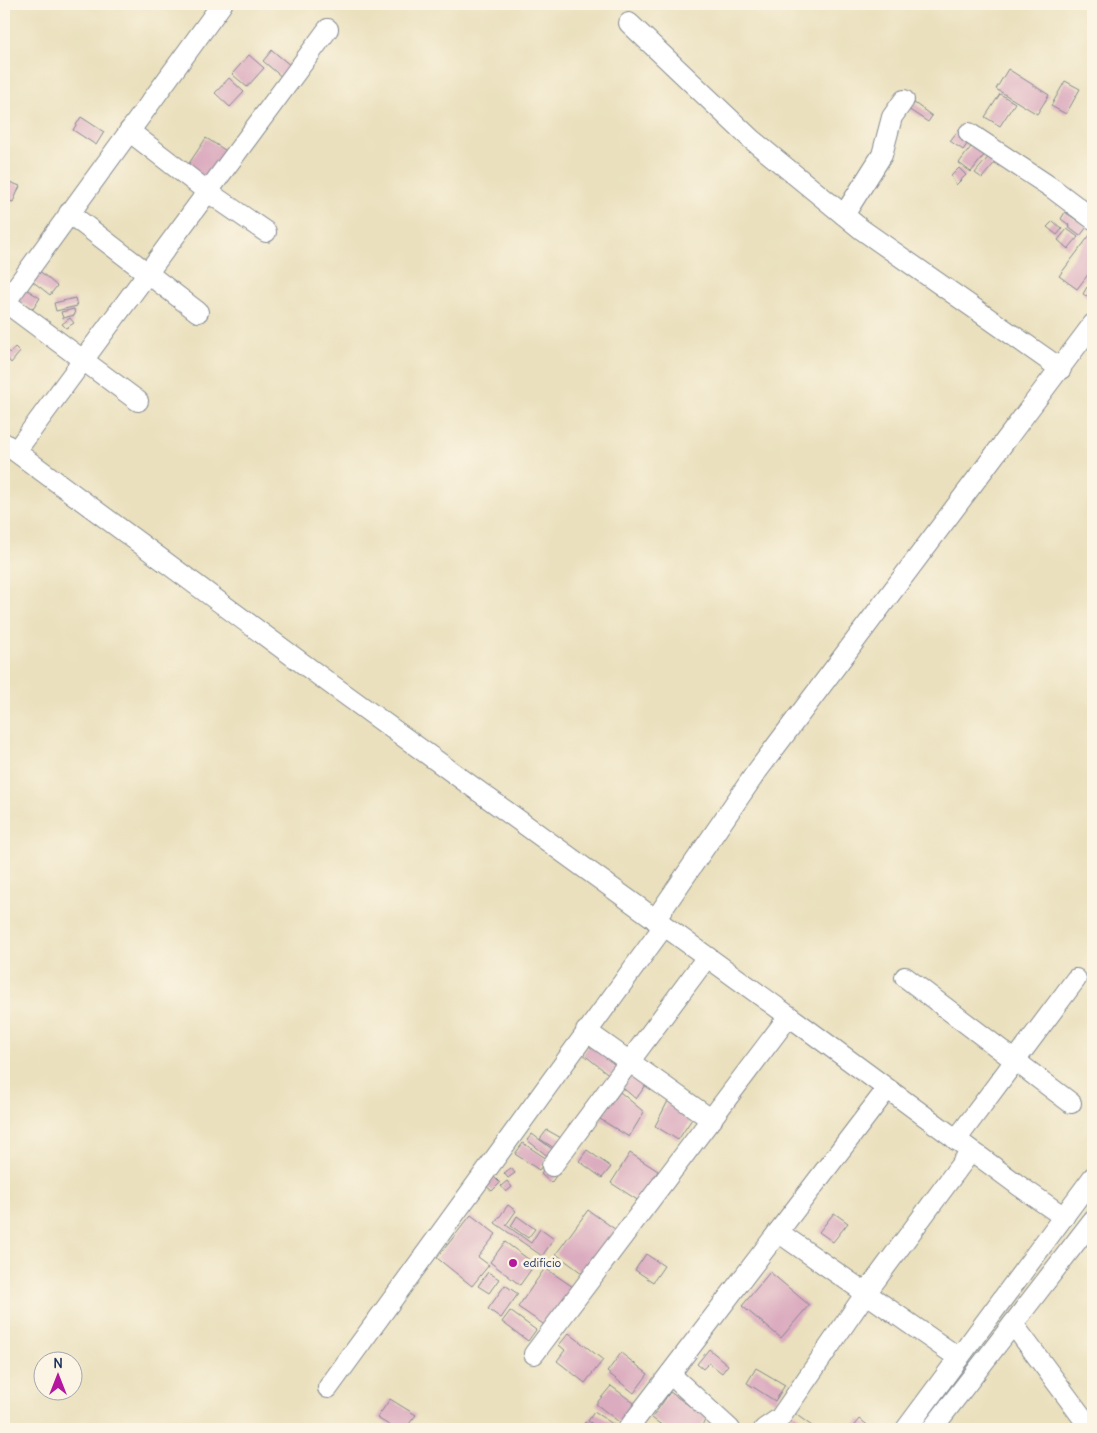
<svg xmlns="http://www.w3.org/2000/svg" width="1097" height="1433" font-family="Delius,sans-serif">
	<style>
		.building { fill: #dbacbf }
		.lines { fill: none; stroke-linecap: round; stroke-linejoin: round }
		.minor-casing { stroke: #82888e; stroke-width: 22 }
		.minor { stroke: #fff; stroke-width: 20 }
		.poi-dot { fill: #b5179e; stroke: #fcf5e5; stroke-width: 2 }
		.labels { text-anchor: middle; stroke-width: 5; stroke-linejoin: round; paint-order: stroke }
		.poi-label { font-size: 12px; fill: #1b2f5e; stroke: #fcf5e5; text-anchor: start }
	</style>
	<rect width="100%" height="100%" fill="#fcf5e5"/>
	<filter id="ink" filterUnits="userSpaceOnUse"><feTurbulence type="fractalNoise" baseFrequency=".02" numOctaves="2"/><feDisplacementMap in="SourceGraphic" scale="10" xChannelSelector="R" yChannelSelector="G"/><feConvolveMatrix kernelMatrix="1 2 1 2 8 2 1 2 1" color-interpolation-filters="sRGB"/></filter>
	<filter id="wash" filterUnits="userSpaceOnUse"><feTurbulence type="fractalNoise" baseFrequency=".0096" numOctaves="4" result="noise"/><feDisplacementMap in="SourceGraphic" scale="20" xChannelSelector="R" yChannelSelector="G"/><feGaussianBlur stdDeviation="1.12" result="paint"/><feColorMatrix in="noise" values="0 0 0 0 0 0 0 0 0 0 0 0 0 0 0 0 0 1.4 0 .05"/><feComposite in="paint" operator="in"/></filter>
	<g filter="url(#wash)">
		<rect width="100%" height="100%" fill="#eae0bd"/>
		<g id="blocks">
			<!-- building -->
			<g class="building">
				<path d="M 272,50 L 292,67 L 283,78 L 263,61 Z"/>
				<path d="M 249,55 L 264,68 L 247,87 L 232,74 Z"/>
				<path d="M 1008,69 L 1049,95 L 1037,114 L 996,89 Z"/>
				<path d="M 229,78 L 244,92 L 230,107 L 215,93 Z"/>
				<path d="M 1065,81 L 1080,89 L 1066,114 L 1051,106 Z"/>
				<path d="M 1000,94 L 1015,103 L 1000,126 L 985,117 Z"/>
				<path d="M 913,102 L 932,116 L 928,122 L 908,109 Z"/>
				<path d="M 81,117 L 104,132 L 96,145 L 73,130 Z"/>
				<path d="M 960,128 L 972,137 L 963,150 L 950,141 Z"/>
				<path d="M 206,138 L 228,152 L 205,185 L 184,171 Z"/>
				<path d="M 976,140 L 988,150 L 971,172 L 959,163 Z"/>
				<path d="M 990,155 L 997,160 L 982,178 L 975,173 Z"/>
				<path d="M 959,168 L 966,175 L 956,185 L 951,176 Z"/>
				<path d="M 7,181 L 20,186 L 13,202 L 4,199 Z"/>
				<path d="M 1065,212 L 1087,227 L 1080,236 L 1068,227 L 1069,225 L 1061,219 Z"/>
				<path d="M 1053,221 L 1062,229 L 1057,235 L 1047,227 Z"/>
				<path d="M 1067,229 L 1078,237 L 1068,249 L 1058,240 Z"/>
				<path d="M 1093,231 L 1093,268 L 1077,289 L 1059,276 Z"/>
				<path d="M 35,267 L 57,286 L 50,295 L 27,277 Z"/>
				<path d="M 21,286 L 40,298 L 33,309 L 14,298 Z"/>
				<path d="M 1087,287 L 1093,291 L 1093,301 L 1083,294 Z"/>
				<path d="M 75,298 L 77,306 L 56,311 L 54,303 Z"/>
				<path d="M 74,309 L 75,315 L 63,318 L 61,312 Z"/>
				<path d="M 70,318 L 74,323 L 66,328 L 62,324 Z"/>
				<path d="M 15,347 L 20,352 L 11,363 L 4,354 L 7,351 L 10,353 Z"/>
				<path d="M 590,1044 L 621,1064 L 611,1076 L 583,1054 Z"/>
				<path d="M 632,1072 L 646,1085 L 636,1099 L 623,1088 Z"/>
				<path d="M 620,1092 L 644,1112 L 629,1137 L 600,1119 Z"/>
				<path d="M 668,1101 L 694,1116 L 678,1140 L 655,1126 Z"/>
				<path d="M 547,1130 L 563,1139 L 554,1148 L 540,1139 Z"/>
				<path d="M 532,1134 L 555,1151 L 550,1158 L 527,1140 Z"/>
				<path d="M 523,1143 L 547,1159 L 539,1170 L 515,1154 Z"/>
				<path d="M 587,1150 L 611,1167 L 602,1178 L 579,1161 Z"/>
				<path d="M 630,1153 L 658,1171 L 639,1201 L 611,1183 Z"/>
				<path d="M 511,1168 L 515,1173 L 508,1178 L 504,1173 Z"/>
				<path d="M 546,1168 L 556,1176 L 551,1183 L 541,1174 Z"/>
				<path d="M 494,1177 L 500,1183 L 492,1191 L 486,1186 Z"/>
				<path d="M 507,1181 L 512,1187 L 506,1192 L 501,1186 Z"/>
				<path d="M 508,1205 L 516,1211 L 506,1225 L 531,1243 L 540,1229 L 554,1239 L 542,1256 L 495,1223 Z"/>
				<path d="M 588,1210 L 619,1232 L 586,1276 L 556,1254 Z"/>
				<path d="M 834,1213 L 848,1223 L 833,1242 L 819,1232 Z"/>
				<path d="M 471,1215 L 496,1234 L 478,1257 L 489,1265 L 472,1286 L 437,1258 Z"/>
				<path d="M 517,1216 L 535,1229 L 528,1238 L 511,1226 Z"/>
				<path d="M 505,1242 L 535,1264 L 520,1285 L 490,1262 Z"/>
				<path d="M 646,1254 L 664,1266 L 653,1282 L 635,1270 Z"/>
				<path d="M 545,1268 L 576,1289 L 549,1328 L 518,1307 Z"/>
				<path d="M 488,1272 L 499,1279 L 489,1293 L 478,1286 Z"/>
				<path d="M 770,1272 L 809,1305 L 781,1338 L 742,1306 Z"/>
				<path d="M 505,1285 L 518,1294 L 501,1318 L 488,1309 Z"/>
				<path d="M 510,1311 L 536,1330 L 528,1341 L 502,1322 Z"/>
				<path d="M 569,1333 L 603,1360 L 585,1383 L 557,1361 L 565,1350 L 559,1345 Z"/>
				<path d="M 709,1349 L 728,1365 L 722,1373 L 709,1363 L 703,1369 L 697,1364 Z"/>
				<path d="M 621,1353 L 648,1374 L 634,1393 L 607,1372 Z"/>
				<path d="M 756,1368 L 785,1385 L 775,1401 L 747,1383 Z"/>
				<path d="M 611,1386 L 638,1406 L 623,1425 L 596,1404 Z"/>
				<path d="M 670,1392 L 707,1418 L 699,1429 L 667,1429 L 652,1418 Z"/>
				<path d="M 390,1399 L 416,1415 L 405,1429 L 396,1429 L 377,1418 Z"/>
				<path d="M 594,1412 L 621,1429 L 601,1429 L 588,1421 Z"/>
				<path d="M 794,1413 L 816,1429 L 782,1429 Z"/>
				<path d="M 860,1419 L 872,1429 L 852,1429 Z"/>
				<path d="M 585,1422 L 596,1429 L 579,1429 Z"/>
			</g>
		</g>
	</g>
	<g filter="url(#ink)">
		<use href="#blocks" fill-opacity="0" stroke="#82888e" stroke-width="1"/>
		<g class="lines">
			<defs>
				<g id="minor">
					<path d="M 629,23 L 751,139 L 861,229 L 1061,369"/>
					<path d="M 129,131 L 208,192 L 266,232"/>
					<path d="M 969,133 L 1052,188 L 1093,219"/>
					<path d="M 69,213 L 198,312"/>
					<path d="M 844,215 L 882,155 L 892,117 L 904,100"/>
					<path d="M 5,302 L 138,401"/>
					<path d="M 4,304 L 222,4"/>
					<path d="M 4,443 L 321,677 L 804,1027 L 1018,1185 L 1064,1217"/>
					<path d="M 16,451 L 328,29"/>
					<path d="M 655,920 L 755,774 L 1093,324"/>
					<path d="M 905,977 L 1071,1103"/>
					<path d="M 586,1031 L 712,1120"/>
					<path d="M 956,1140 L 1076,979"/>
					<path d="M 552,1166 L 707,957"/>
					<path d="M 778,1232 L 959,1358"/>
					<path d="M 1013,1324 L 1091,1429"/>
					<path d="M 534,1354 L 789,1016"/>
					<path d="M 670,1374 L 730,1429"/>
					<path d="M 328,1388 L 664,926"/>
					<path d="M 628,1429 L 887,1089"/>
					<path d="M 764,1429 L 780,1418 L 866,1293 L 971,1151"/>
					<path d="M 906,1429 L 1093,1177"/>
					<path d="M 932,1429 L 1093,1220"/>
				</g>
			</defs>
			<!-- minor casing -->
			<use href="#minor" class="minor-casing"/>
			<!-- minor -->
			<use href="#minor" class="minor"/>
		</g>
	</g>
	<!-- markers -->
	<circle class="poi-dot" cx="513" cy="1263" r="5"/>
	<g class="labels">
		<!-- poi labels -->
		<g class="poi-label">
			<text x="523" y="1267">edificio</text>
		</g>
	</g>
	<!-- margin -->
	<rect width="1097" height="1433" fill="none" stroke="#fcf5e5" stroke-width="20"/>
	<!-- north arrow -->
	<g transform="translate(58 1376)"><circle r="24" fill="#fcf5e5" stroke="#a2a6af"/>
	<path d="M0-4L9 19L0 12L-9 19Z" fill="#b5179e"/>
	<text y="-8" font-size="14" font-weight="bold" text-anchor="middle" fill="#1b2f5e">N</text>
	</g>
</svg>
